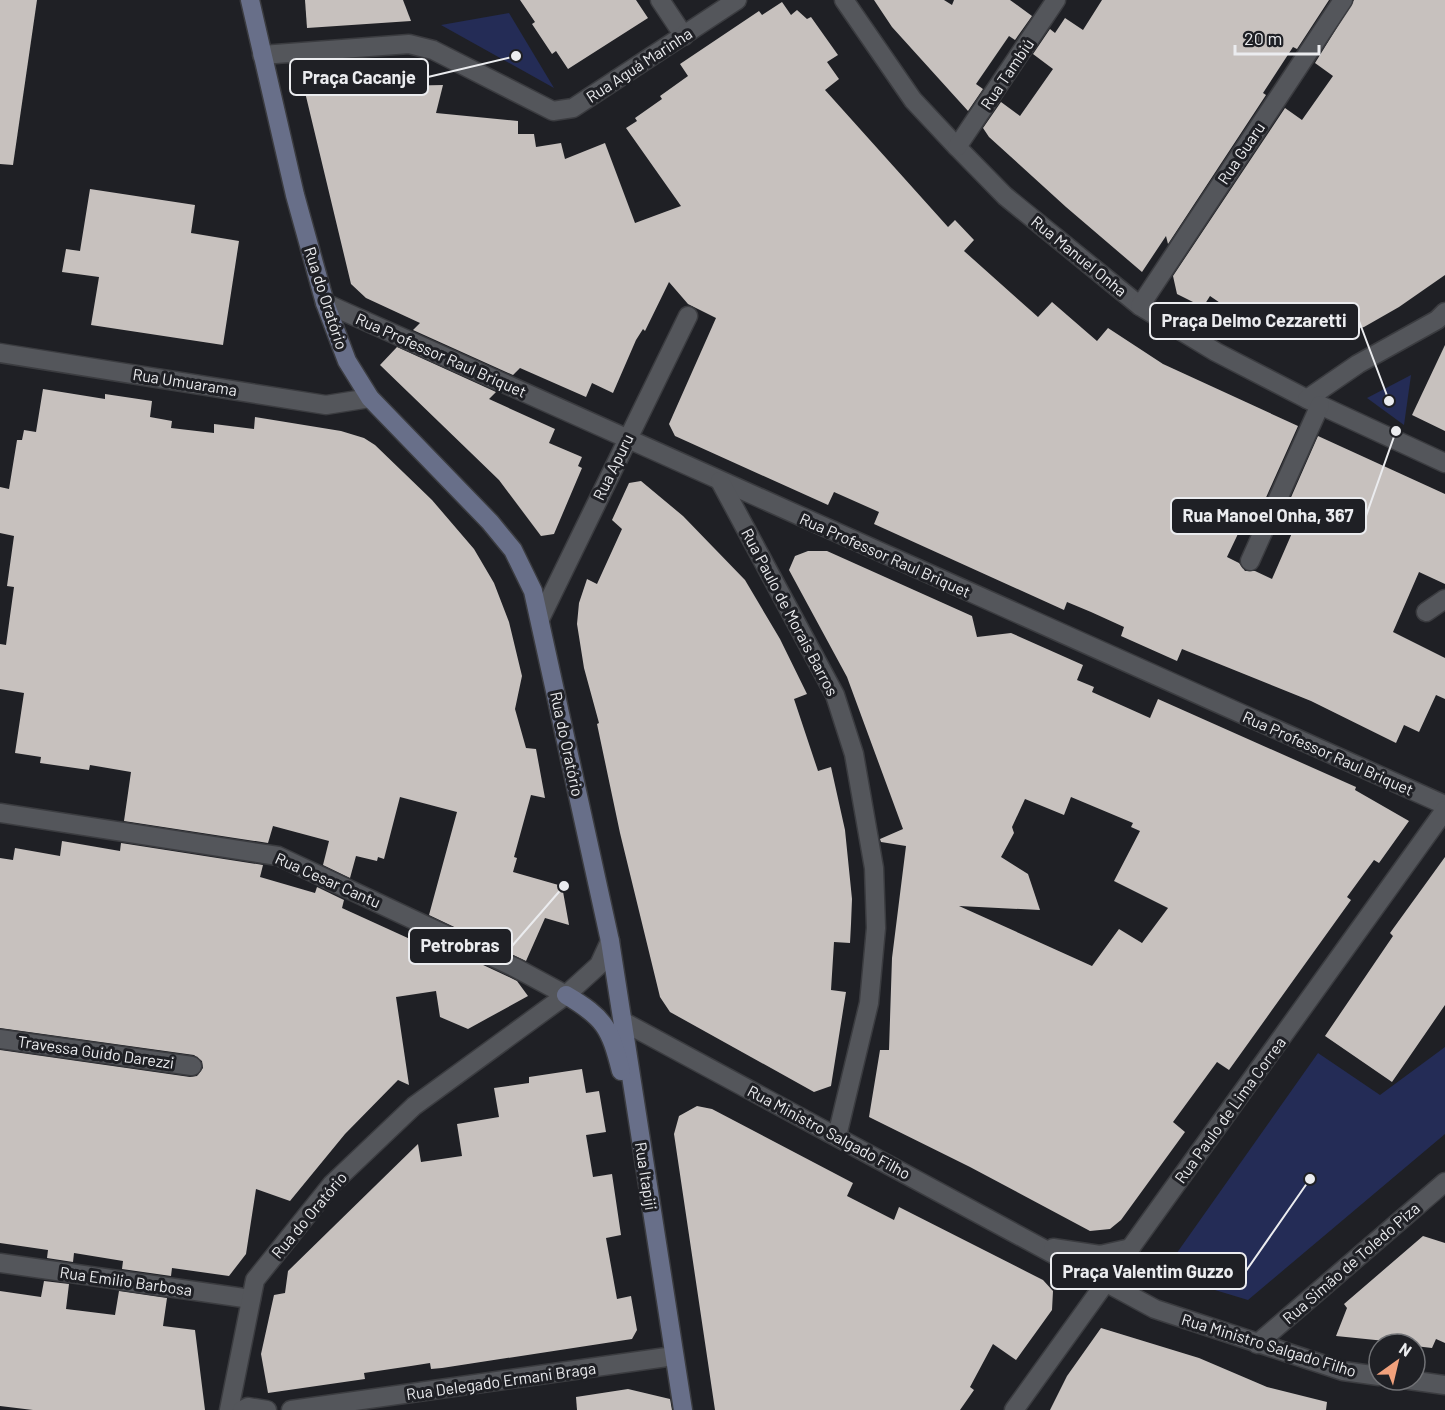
<svg xmlns="http://www.w3.org/2000/svg" width="1445" height="1410" font-family="Barlow,sans-serif">
	<style>
		.green { fill: #242c56 }
		.building { fill: #c7c1be; fill-rule: evenodd }
		.lines { fill: none; stroke-linecap: round; stroke-linejoin: round }
		.street-casing { stroke: #3b3c40; stroke-width: 21 }
		.secondary-casing { stroke: #3b3c40; stroke-width: 21 }
		.street { stroke: #54565b; stroke-width: 18 }
		.secondary { stroke: #686f89; stroke-width: 18 }
		.labels { text-anchor: middle; stroke-width: 6; stroke-linejoin: round; paint-order: stroke }
		.street-label { font-size: 16px; fill: #ebecef; stroke: #1f2025 }
		.leader { fill: none; stroke: #ebecef; stroke-width: 2 }
		.callout-dot { fill: #ebecef; stroke: #1f2025; stroke-width: 2 }
		.callout { fill: #1f2025; stroke: #ebecef; stroke-width: 2 }
		.callout-label { font-size: 18px; text-anchor: middle; font-weight: bold; fill: #ebecef }
	</style>
	<rect width="100%" height="100%" fill="#1f2025"/>
	<!-- green -->
	<g class="green">
		<path d="M 509,13 L 554,88 L 441,25 Z"/>
		<path d="M 1411,375 L 1404,425 L 1367,398 Z"/>
		<path d="M 1445,1047 L 1445,1134 L 1248,1300 L 1162,1274 L 1318,1053 L 1380,1095 Z"/>
	</g>
	<!-- building -->
	<g class="building">
		<path d="M 0,0 L 37,0 L 13,165 L 0,164 Z"/>
		<path d="M 305,0 L 403,0 L 411,21 L 307,28 Z"/>
		<path d="M 520,0 L 636,0 L 648,18 L 568,69 L 556,51 L 552,54 L 532,24 L 535,22 Z"/>
		<path d="M 874,0 L 944,0 L 952,5 L 954,0 L 1010,0 L 1032,16 L 1015,40 L 1009,36 L 976,84 L 983,89 L 968,111 L 892,27 Z"/>
		<path d="M 1102,0 L 1329,0 L 1297,49 L 1293,47 L 1263,93 L 1266,95 L 1168,244 L 1166,236 L 1142,272 L 1066,207 L 989,137 L 983,128 L 1001,102 L 1020,116 L 1053,69 L 1033,54 L 1050,29 L 1055,33 L 1065,18 L 1083,30 Z"/>
		<path d="M 1354,0 L 1445,0 L 1445,275 L 1399,307 L 1364,327 L 1319,340 L 1297,339 L 1286,337 L 1244,308 L 1242,311 L 1232,304 L 1229,309 L 1210,296 L 1203,307 L 1177,294 L 1173,276 L 1285,108 L 1302,120 L 1333,76 L 1315,63 Z"/>
		<path d="M 782,2 L 791,15 L 797,10 L 807,19 L 811,17 L 838,55 L 827,62 L 839,79 L 825,90 L 948,227 L 955,220 L 974,240 L 964,251 L 1038,317 L 1052,302 L 1097,341 L 1108,328 L 1163,364 L 1298,426 L 1264,502 L 1255,498 L 1227,557 L 1239,563 L 1245,571 L 1255,571 L 1272,579 L 1299,517 L 1285,511 L 1318,436 L 1445,494 L 1445,584 L 1419,572 L 1393,632 L 1445,658 L 1445,699 L 1436,695 L 1419,732 L 1404,725 L 1396,743 L 1311,701 L 1182,649 L 1177,661 L 1121,636 L 1124,627 L 1091,612 L 1067,602 L 1064,610 L 874,524 L 879,512 L 834,492 L 828,505 L 675,436 L 669,424 L 716,318 L 688,304 L 669,282 L 645,331 L 643,329 L 636,340 L 613,393 L 592,383 L 586,397 L 520,368 L 513,375 L 413,330 L 420,323 L 366,298 L 351,284 L 304,88 L 443,85 L 436,113 L 518,121 L 518,134 L 534,134 L 536,147 L 561,143 L 565,159 L 605,143 L 635,223 L 681,206 L 626,128 L 637,121 L 635,118 L 662,99 L 660,96 L 688,76 L 680,64 L 759,11 L 762,15 Z"/>
		<path d="M 90,189 L 195,205 L 191,233 L 239,241 L 223,345 L 91,325 L 99,277 L 62,272 L 66,249 L 80,251 Z"/>
		<path d="M 1445,345 L 1445,431 L 1412,415 Z"/>
		<path d="M 397,347 L 496,392 L 489,399 L 555,429 L 549,443 L 582,457 L 578,466 L 582,468 L 554,534 L 541,536 L 499,480 L 380,365 Z"/>
		<path d="M 43,389 L 105,399 L 105,394 L 152,401 L 150,417 L 172,421 L 171,428 L 214,433 L 214,424 L 254,429 L 255,417 L 341,431 L 364,438 L 375,445 L 432,500 L 474,549 L 494,583 L 509,622 L 522,676 L 515,709 L 526,748 L 536,749 L 545,798 L 531,795 L 514,857 L 517,858 L 513,872 L 562,886 L 569,925 L 545,918 L 526,961 L 429,915 L 457,812 L 400,797 L 384,859 L 378,857 L 377,861 L 356,856 L 350,878 L 323,865 L 329,841 L 273,826 L 268,843 L 124,821 L 131,772 L 90,765 L 89,770 L 40,763 L 41,757 L 15,753 L 24,693 L 0,689 L 0,644 L 6,645 L 14,587 L 7,586 L 14,536 L 0,533 L 0,487 L 9,489 L 17,440 L 22,440 L 24,430 L 36,432 Z"/>
		<path d="M 641,481 L 683,516 L 745,580 L 780,639 L 807,694 L 794,699 L 818,771 L 831,767 L 845,830 L 852,899 L 851,924 L 850,943 L 834,942 L 831,990 L 846,992 L 831,1086 L 814,1092 L 670,1012 L 660,997 L 620,833 L 597,724 L 599,723 L 584,668 L 577,624 L 579,603 L 587,579 L 597,584 L 622,529 L 612,520 L 629,483 Z"/>
		<path d="M 808,551 L 827,551 L 972,616 L 977,637 L 1011,633 L 1083,665 L 1077,680 L 1094,687 L 1092,692 L 1150,718 L 1158,699 L 1356,787 L 1355,790 L 1409,821 L 1379,863 L 1374,860 L 1347,897 L 1351,900 L 1229,1070 L 1217,1062 L 1173,1122 L 1185,1132 L 1121,1220 L 1110,1229 L 1090,1231 L 970,1167 L 869,1117 L 880,1050 L 889,1050 L 892,958 L 906,846 L 881,842 L 880,839 L 903,829 L 847,677 L 789,570 L 795,556 ZM 1071,797 L 1133,823 L 1131,827 L 1140,831 L 1114,881 L 1168,908 L 1142,943 L 1119,929 L 1092,966 L 959,906 L 1040,910 L 1028,874 L 1001,857 L 1014,833 L 1012,827 L 1025,799 L 1064,815 Z"/>
		<path d="M 62,841 L 120,851 L 121,843 L 263,865 L 260,877 L 315,893 L 317,887 L 344,900 L 342,908 L 421,944 L 423,937 L 511,978 L 517,981 L 528,996 L 468,1029 L 440,1017 L 436,991 L 396,997 L 409,1085 L 398,1080 L 345,1134 L 290,1201 L 256,1189 L 246,1254 L 229,1276 L 172,1268 L 171,1276 L 122,1269 L 123,1261 L 74,1253 L 73,1262 L 47,1258 L 48,1250 L 0,1243 L 0,1050 L 190,1077 L 197,1076 L 203,1068 L 202,1061 L 194,1055 L 0,1028 L 0,858 L 13,860 L 15,848 L 60,856 Z"/>
		<path d="M 1445,857 L 1445,1005 L 1392,1082 L 1325,1036 L 1393,936 L 1390,933 Z"/>
		<path d="M 582,1069 L 586,1093 L 599,1091 L 606,1132 L 586,1135 L 593,1177 L 612,1174 L 621,1235 L 606,1238 L 617,1299 L 631,1296 L 637,1330 L 632,1339 L 442,1368 L 431,1369 L 430,1363 L 411,1366 L 364,1373 L 365,1379 L 268,1393 L 261,1354 L 274,1295 L 285,1293 L 288,1271 L 418,1144 L 421,1162 L 462,1156 L 457,1124 L 499,1117 L 494,1088 L 529,1083 L 529,1077 Z"/>
		<path d="M 697,1106 L 712,1109 L 853,1183 L 847,1196 L 894,1220 L 899,1207 L 1043,1280 L 1053,1291 L 1052,1310 L 1016,1360 L 993,1344 L 970,1387 L 974,1390 L 960,1410 L 715,1410 L 674,1134 L 679,1116 Z"/>
		<path d="M 1423,1236 L 1445,1243 L 1445,1343 L 1436,1339 L 1432,1348 L 1415,1346 L 1415,1344 L 1336,1336 L 1347,1308 L 1344,1304 Z"/>
		<path d="M 44,1281 L 69,1284 L 66,1309 L 115,1315 L 119,1291 L 167,1298 L 163,1326 L 195,1330 L 205,1410 L 33,1410 L 0,1406 L 0,1291 L 41,1297 Z"/>
		<path d="M 1101,1328 L 1199,1358 L 1267,1387 L 1327,1402 L 1326,1410 L 1050,1410 L 1067,1376 Z"/>
		<path d="M 628,1389 L 670,1399 L 672,1410 L 577,1410 L 576,1397 Z"/>
	</g>
	<g class="lines">
		<defs>
			<g id="street">
				<path d="M 660,0 L 684,36"/>
				<path d="M 844,0 L 913,100 L 957,147 L 1005,196 L 1140,306 L 1216,352 L 1307,399 L 1445,463"/>
				<path d="M 262,55 L 409,44 L 433,50 L 553,111 L 573,108 L 737,0"/>
				<path d="M 957,147 L 1056,0"/>
				<path d="M 325,303 L 1445,805"/>
				<path d="M 1140,306 L 1343,0"/>
				<path d="M 0,353 L 326,405 L 370,398"/>
				<path d="M 1307,399 L 1358,364 L 1437,320 L 1445,312"/>
				<path d="M 720,481 L 835,695 L 854,754 L 874,868 L 876,928 L 869,1003 L 837,1136"/>
				<path d="M 1250,561 L 1320,405"/>
				<path d="M 1426,612 L 1445,599"/>
				<path d="M 540,619 L 688,316"/>
				<path d="M 0,813 L 278,856 L 516,968 L 566,995"/>
				<path d="M 624,1022 L 1155,1309 L 1343,1371 L 1379,1376"/>
				<path d="M 0,1039 L 192,1066"/>
				<path d="M 1053,1248 L 1100,1255 L 1131,1248"/>
				<path d="M 0,1263 L 251,1299"/>
				<path d="M 1257,1344 L 1445,1182"/>
				<path d="M 1409,1380 L 1445,1385"/>
				<path d="M 229,1410 L 255,1280 L 332,1184 L 414,1106 L 566,995 L 599,965 L 610,941"/>
				<path d="M 242,1410 L 248,1407 L 267,1410"/>
				<path d="M 291,1410 L 674,1356"/>
				<path d="M 1014,1410 L 1445,810"/>
			</g>
			<g id="secondary">
				<path d="M 250,0 L 295,195 L 325,303 L 347,361 L 370,398 L 490,522 L 513,550 L 533,591 L 610,941 L 683,1410"/>
				<path d="M 566,995 C 605,1018 610,1028 621,1071"/>
			</g>
		</defs>
		<!-- street casing -->
		<use href="#street" class="street-casing"/>
		<!-- secondary casing -->
		<use href="#secondary" class="secondary-casing"/>
		<!-- street -->
		<use href="#street" class="street"/>
		<!-- secondary -->
		<use href="#secondary" class="secondary"/>
	</g>
	<g class="labels">
		<!-- street labels -->
		<g class="street-label">
			<text transform="translate(639 65) rotate(-33)" y="6">Rua Aguá Marinha</text>
			<text transform="translate(1007 74) rotate(-56)" y="6">Rua Tambiú</text>
			<text transform="translate(1241 153) rotate(-56)" y="6">Rua Guaru</text>
			<text transform="translate(1079 256) rotate(39)" y="6">Rua Manuel Onha</text>
			<text transform="translate(326 298) rotate(72)" y="6">Rua do Oratório</text>
			<text transform="translate(441 355) rotate(24)" y="6">Rua Professor Raul Briquet</text>
			<text transform="translate(185 382) rotate(9)" y="6">Rua Umuarama</text>
			<text transform="translate(613 467) rotate(-64)" y="6">Rua Apuru</text>
			<text transform="translate(885 555) rotate(24)" y="6">Rua Professor Raul Briquet</text>
			<text transform="translate(790 612) rotate(62)" y="6">Rua Paulo de Morais Barros</text>
			<text transform="translate(567 744) rotate(78)" y="6">Rua do Oratório</text>
			<text transform="translate(1328 753) rotate(24)" y="6">Rua Professor Raul Briquet</text>
			<text transform="translate(328 880) rotate(24)" y="6">Rua Cesar Cantu</text>
			<text transform="translate(96 1052) rotate(8)" y="6">Travessa Guido Darezzi</text>
			<text transform="translate(1230 1110) rotate(-54)" y="6">Rua Paulo de Lima Correa</text>
			<text transform="translate(829 1132) rotate(28)" y="6">Rua Ministro Salgado Filho</text>
			<text transform="translate(646 1176) rotate(81)" y="6">Rua Itapiji</text>
			<text transform="translate(309 1215) rotate(-50)" y="6">Rua do Oratório</text>
			<text transform="translate(1351 1263) rotate(-41)" y="6">Rua Simão de Toledo Piza</text>
			<text transform="translate(126 1281) rotate(8)" y="6">Rua Emilio Barbosa</text>
			<text transform="translate(1269 1345) rotate(17)" y="6">Rua Ministro Salgado Filho</text>
			<text transform="translate(501 1381) rotate(-8)" y="6">Rua Delegado Ermani Braga</text>
		</g>
	</g>
	<!-- callouts -->
	<path class="leader" d="M516 56L428 77M1389 401L1359 321M1396 431L1366 516M564 886L512 946M1310 1179L1246 1271"/>
	<g class="callout-dot">
		<circle cx="516" cy="56" r="6"/>
		<circle cx="1389" cy="401" r="6"/>
		<circle cx="1396" cy="431" r="6"/>
		<circle cx="564" cy="886" r="6"/>
		<circle cx="1310" cy="1179" r="6"/>
	</g>
	<g class="callout">
		<rect x="290" y="59" width="138" height="36" rx="6"/>
		<rect x="1150" y="303" width="209" height="36" rx="6"/>
		<rect x="1171" y="498" width="195" height="36" rx="6"/>
		<rect x="409" y="928" width="103" height="36" rx="6"/>
		<rect x="1051" y="1253" width="195" height="36" rx="6"/>
	</g>
	<g class="callout-label">
		<text x="359" y="84">Praça Cacanje</text>
		<text x="1254" y="327">Praça Delmo Cezzaretti</text>
		<text x="1268" y="522">Rua Manoel Onha, 367</text>
		<text x="460" y="952">Petrobras</text>
		<text x="1148" y="1278">Praça Valentim Guzzo</text>
	</g>
	<!-- north arrow -->
	<g transform="translate(1397 1362) rotate(34)"><circle r="28" fill="#1f2025" stroke="#717276" stroke-width="1.5"/>
	<path d="M0-4.5L10 22L0 15L-10 22Z" fill="#f1a17c"/>
	<text y="-9" font-size="16" font-weight="bold" text-anchor="middle" fill="#ebecef">N</text>
	</g>
	<!-- scale -->
	<path d="M1235 45v9h84v-9" fill="none" stroke="#ebecef" stroke-width="3"/>
	<text x="1244" y="45" font-size="18" fill="#ebecef" stroke="#1f2025" stroke-width="4.5" paint-order="stroke">20 m</text>
</svg>
